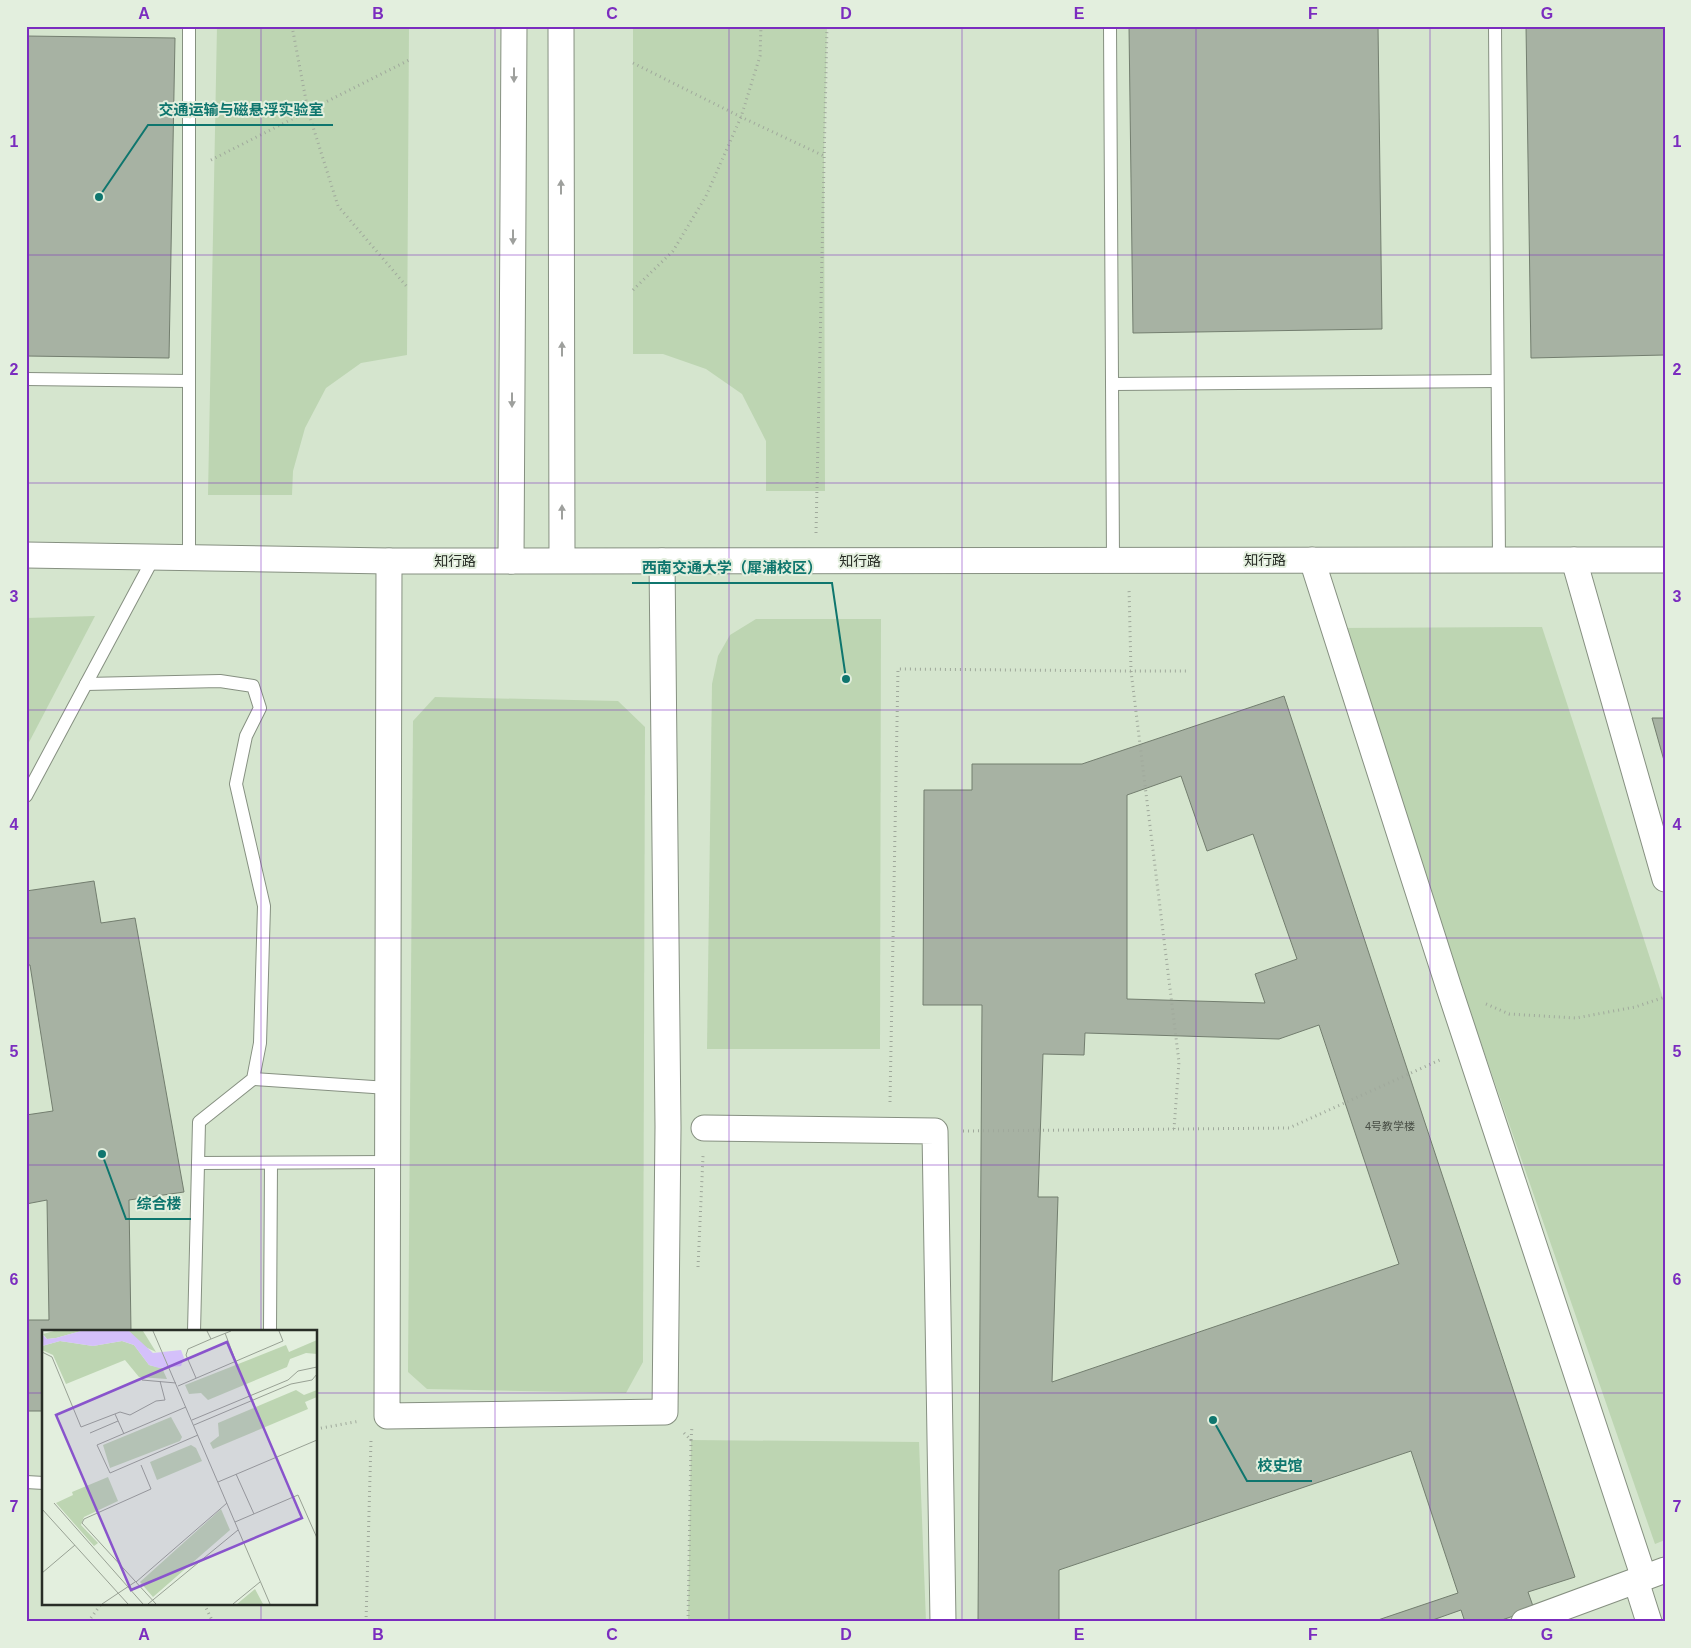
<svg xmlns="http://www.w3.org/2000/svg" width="1691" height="1648" font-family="Helvetica,'Noto Sans SC',sans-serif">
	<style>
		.built { fill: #d5e5ce; fill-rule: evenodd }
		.green { fill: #bdd5b2 }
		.building { fill: #a7b2a3; stroke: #737e6f; fill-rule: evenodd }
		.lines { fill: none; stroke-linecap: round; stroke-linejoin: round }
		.service-casing { stroke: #869081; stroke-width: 14 }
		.minor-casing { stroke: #869081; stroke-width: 27 }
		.path { stroke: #a0a99c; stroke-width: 3; stroke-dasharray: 1 4; stroke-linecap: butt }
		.service { stroke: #fff; stroke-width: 12 }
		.minor { stroke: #fff; stroke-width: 25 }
		.oneway { fill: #9ea09d }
		.grid { fill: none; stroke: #7b2cbf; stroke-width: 1; stroke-opacity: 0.55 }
		.labels { text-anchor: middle; stroke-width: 4; stroke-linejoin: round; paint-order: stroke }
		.number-label { font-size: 11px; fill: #484e45 }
		.street-label { font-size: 14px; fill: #282d26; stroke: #e3efde }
		.inset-road { fill: none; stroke: #98a194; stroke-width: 1 }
		.view { fill: #8954cc; fill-opacity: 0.15; stroke: #8954cc; stroke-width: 2.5 }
		.inset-edge { fill: none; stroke: #282d26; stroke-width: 2.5 }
		.leader { fill: none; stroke: #0f766e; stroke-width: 2 }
		.callout-dot { fill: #0f766e; stroke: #e3efde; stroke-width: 2 }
		.callout-label { font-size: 15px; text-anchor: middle; font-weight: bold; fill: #0f766e; stroke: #e3efde; stroke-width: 4; stroke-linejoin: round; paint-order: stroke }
		.neatline { fill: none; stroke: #7b2cbf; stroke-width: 2 }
		.grid-label { font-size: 16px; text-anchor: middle; font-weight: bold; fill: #7b2cbf }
	</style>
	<rect width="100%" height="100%" fill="#e3efde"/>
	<!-- built -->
	<path class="built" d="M 26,26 L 1665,26 L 1665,1622 L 26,1622 ZM 44,1332 L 316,1332 L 316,1604 L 44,1604 Z"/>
	<!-- green -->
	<g class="green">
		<path d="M 217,26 L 409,26 L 407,355 L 361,363 L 326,388 L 305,428 L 293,471 L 292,495 L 208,495 Z"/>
		<path d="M 633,26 L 827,26 L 824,156 L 825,491 L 766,491 L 766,441 L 742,394 L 706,369 L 663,354 L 633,354 Z"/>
		<path d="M 95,616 L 26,748 L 26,618 Z"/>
		<path d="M 756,619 L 881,619 L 880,1049 L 707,1049 L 712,684 L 718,656 L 730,635 Z"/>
		<path d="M 1542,627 L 1665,1004 L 1665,1540 L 1655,1544 L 1337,628 Z"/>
		<path d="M 435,697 L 618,701 L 645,727 L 643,1362 L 626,1393 L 427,1389 L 408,1372 L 413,721 Z"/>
		<path d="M 691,1440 L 919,1442 L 926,1622 L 688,1622 Z"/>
	</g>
	<!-- building -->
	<g class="building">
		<path d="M 1129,26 L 1378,26 L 1382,329 L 1133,333 Z"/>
		<path d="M 1526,26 L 1665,26 L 1665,355 L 1531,358 Z"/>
		<path d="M 26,36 L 175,38 L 169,358 L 26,356 Z"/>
		<path d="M 1284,696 L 1575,1577 L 1528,1592 L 1534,1609 L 1496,1622 L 1465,1622 L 1461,1610 L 1427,1622 L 1372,1622 L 1458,1593 L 1411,1451 L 1059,1570 L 1059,1622 L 978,1622 L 982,1005 L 923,1005 L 924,790 L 972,790 L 972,764 L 1082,764 ZM 1181,776 L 1207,851 L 1253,834 L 1297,959 L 1255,974 L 1265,1003 L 1127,999 L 1127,795 ZM 1319,1025 L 1399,1264 L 1052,1382 L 1058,1197 L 1038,1197 L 1043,1054 L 1084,1055 L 1085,1033 L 1279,1039 Z"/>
		<path d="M 1652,718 L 1665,718 L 1665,764 Z"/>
		<path d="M 94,881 L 101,923 L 135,918 L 184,1192 L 129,1200 L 131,1332 L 44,1332 L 44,1411 L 26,1411 L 26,1320 L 49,1320 L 47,1200 L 26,1204 L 26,1115 L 53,1111 L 30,965 L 26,965 L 26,891 Z"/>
	</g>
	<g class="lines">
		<defs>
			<g id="service">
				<path d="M 189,26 L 189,558"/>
				<path d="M 1110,26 L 1113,560"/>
				<path d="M 1495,26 L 1499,560"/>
				<path d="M 26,379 L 189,381"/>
				<path d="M 1112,384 L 1497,381"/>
				<path d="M 86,684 L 220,681 L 253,686 L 260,708 L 246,736 L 236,784 L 264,906 L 260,1043 L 253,1079 L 199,1122 L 194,1332"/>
				<path d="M 26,796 L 154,557"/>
				<path d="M 253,1079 L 388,1088"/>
				<path d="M 198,1163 L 388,1162"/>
				<path d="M 270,1332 L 271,1163"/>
				<path d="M 26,1482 L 44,1483"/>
			</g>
			<g id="minor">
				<path d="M 561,26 L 562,560"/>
				<path d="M 26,555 L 389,561 L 1665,560"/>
				<path d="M 1312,560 L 1449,988 L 1644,1578"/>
				<path d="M 1574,560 L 1665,879"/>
				<path d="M 389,561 L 387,1416 L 665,1412 L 668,1127 L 662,561"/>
				<path d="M 511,561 L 514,26"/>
				<path d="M 704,1128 L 935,1131 L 943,1622"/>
				<path d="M 1636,1581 L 1649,1622"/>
				<path d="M 1524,1622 L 1665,1570"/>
			</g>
		</defs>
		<!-- service casing -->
		<use href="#service" class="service-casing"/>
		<!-- minor casing -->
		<use href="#minor" class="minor-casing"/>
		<!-- path -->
		<g class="path">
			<path d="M 292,26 L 308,111 L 338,206 L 408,288"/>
			<path d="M 633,63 L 741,117 L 824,156"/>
			<path d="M 211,160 L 409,60"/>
			<path d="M 633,290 L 673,251 L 706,196 L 741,117 L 760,56 L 761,26"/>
			<path d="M 816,533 L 827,26"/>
			<path d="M 1486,1004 L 1509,1014 L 1576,1018 L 1635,1007 L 1665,997"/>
			<path d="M 890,1102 L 898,669 L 1131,671 L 1129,588"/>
			<path d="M 1174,1129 L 1179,1062 L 1131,671 L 1189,671"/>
			<path d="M 963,1131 L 1289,1128 L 1442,1059"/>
			<path d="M 698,1267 L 703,1156"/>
			<path d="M 316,1429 L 360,1421"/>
			<path d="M 684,1433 L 691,1440 L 688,1622"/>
			<path d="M 691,1440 L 692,1426"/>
			<path d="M 204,1604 L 213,1622"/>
			<path d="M 88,1622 L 101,1604"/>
			<path d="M 366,1622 L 371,1440"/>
		</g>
		<!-- service -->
		<use href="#service" class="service"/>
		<!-- minor -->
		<use href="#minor" class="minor"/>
	</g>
	<!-- one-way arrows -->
	<defs><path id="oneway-solid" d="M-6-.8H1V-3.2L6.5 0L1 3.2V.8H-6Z" transform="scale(1.25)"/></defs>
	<g class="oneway">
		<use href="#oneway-solid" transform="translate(514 75) rotate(90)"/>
		<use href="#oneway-solid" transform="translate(561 187) rotate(-90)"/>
		<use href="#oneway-solid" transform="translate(513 237) rotate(90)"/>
		<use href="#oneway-solid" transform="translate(562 349) rotate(-90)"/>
		<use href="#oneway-solid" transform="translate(512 400) rotate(90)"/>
		<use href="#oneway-solid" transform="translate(562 512) rotate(-90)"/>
	</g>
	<!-- grid -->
	<path class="grid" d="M 261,26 L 261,1332M 495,26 L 495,1622M 729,26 L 729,1622M 962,26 L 962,1622M 1196,26 L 1196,1622M 1430,26 L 1430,1622M 26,255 L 1665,255M 26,483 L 1665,483M 26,710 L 1665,710M 26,938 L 1665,938M 26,1165 L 1665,1165M 26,1393 L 44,1393M 316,1393 L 1665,1393M 261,1604 L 261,1622"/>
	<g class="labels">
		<!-- number labels -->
		<g class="number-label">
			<text x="1390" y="1130">4号教学楼</text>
		</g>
		<!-- street labels -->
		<g class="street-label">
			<text x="1265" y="565">知行路</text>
			<text x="455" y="566">知行路</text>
			<text x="860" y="566">知行路</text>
		</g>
	</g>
	<!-- overview -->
	<g transform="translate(42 1330)">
		<rect width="275" height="275" fill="#e3efde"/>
		<path d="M 12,1 L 39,1 L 14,8 L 5,9 L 1,4 ZM 87,1 L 101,1 L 114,22 L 99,15 ZM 275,10 L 275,24 L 264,23 L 248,29 L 245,37 L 166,70 L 159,63 L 147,64 L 143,55 L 244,15 L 247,22 ZM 18,11 L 51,16 L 80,11 L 92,15 L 107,35 L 120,38 L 125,49 L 97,47 L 83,30 L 24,54 L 11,25 L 0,20 L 0,16 ZM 254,60 L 262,65 L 275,60 L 275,67 L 263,72 L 266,79 L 171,119 L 168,113 L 177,106 L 176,93 ZM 129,87 L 140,107 L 138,111 L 68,138 L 61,115 ZM 149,115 L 154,118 L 160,131 L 115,150 L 108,132 ZM 66,147 L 76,171 L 42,187 L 39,195 L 56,213 L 52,216 L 14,173 L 31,165 L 30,162 ZM 179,179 L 188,200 L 111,267 L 98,252 ZM 213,259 L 221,274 L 195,274 Z" fill="#bdd5b2"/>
		<path d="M 39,1 L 87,1 L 111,23 L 139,20 L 142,28 L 139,36 L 117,38 L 107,35 L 92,15 L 80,11 L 51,16 L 18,11 L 0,16 L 0,4 L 5,9 L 14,8 Z" fill="#d4c0fa"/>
		<path class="inset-road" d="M 111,1 L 228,274M 165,1 L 169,9 L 189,1M 183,3 L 194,32M 0,22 L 10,27 L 39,97 L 78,82 L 88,85 L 114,71 L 123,70 L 118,51M 154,48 L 144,25 L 146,19 L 169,9M 100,50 L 134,53M 136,56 L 241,11 L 237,1M 144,77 L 55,115 L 68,143 L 156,105M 73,84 L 82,104M 150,90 L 246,50 L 256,41 L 275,37M 152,95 L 249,54 L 270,50 L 275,44M 48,103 L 76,91M 99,135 L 109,159 L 42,189 L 40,193 L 114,274M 194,144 L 212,184M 176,152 L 275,110M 12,173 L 101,274M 0,179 L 86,274M 193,192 L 256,165 L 275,208M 0,243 L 33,215M 94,252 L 185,173M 60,274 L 93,252M 106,274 L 196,200M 191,274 L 218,252"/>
		<path class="view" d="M 185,12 L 260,188 L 89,260 L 14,85 Z"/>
		<rect width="275" height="275" class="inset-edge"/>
	</g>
	<!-- callouts -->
	<path class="leader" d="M99 197L148 125H333M846 679L832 583H632M102 1154L126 1219H191M1213 1420L1247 1481H1312"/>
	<g class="callout-dot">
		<circle cx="99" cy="197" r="5"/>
		<circle cx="846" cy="679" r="5"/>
		<circle cx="102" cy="1154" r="5"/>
		<circle cx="1213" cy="1420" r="5"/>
	</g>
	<g class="callout-label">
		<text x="241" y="115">交通运输与磁悬浮实验室</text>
		<text x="732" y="573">西南交通大学（犀浦校区）</text>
		<text x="159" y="1209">综合楼</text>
		<text x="1280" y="1471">校史馆</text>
	</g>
	<!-- border -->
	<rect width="1691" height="1648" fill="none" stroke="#e3efde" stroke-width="55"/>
	<rect x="28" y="28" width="1636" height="1592" class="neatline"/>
	<g class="grid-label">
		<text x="144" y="19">A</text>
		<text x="378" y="19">B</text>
		<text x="612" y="19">C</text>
		<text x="846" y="19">D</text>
		<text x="1079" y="19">E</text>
		<text x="1313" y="19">F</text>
		<text x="1547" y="19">G</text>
		<text x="14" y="147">1</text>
		<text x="1677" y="147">1</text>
		<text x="14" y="375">2</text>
		<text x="1677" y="375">2</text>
		<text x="14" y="602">3</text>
		<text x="1677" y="602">3</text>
		<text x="14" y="830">4</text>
		<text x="1677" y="830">4</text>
		<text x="14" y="1057">5</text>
		<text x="1677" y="1057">5</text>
		<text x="14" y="1285">6</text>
		<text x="1677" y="1285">6</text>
		<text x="14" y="1512">7</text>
		<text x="1677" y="1512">7</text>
		<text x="144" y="1640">A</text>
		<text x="378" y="1640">B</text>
		<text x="612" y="1640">C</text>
		<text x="846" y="1640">D</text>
		<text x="1079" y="1640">E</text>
		<text x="1313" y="1640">F</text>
		<text x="1547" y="1640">G</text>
	</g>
</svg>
